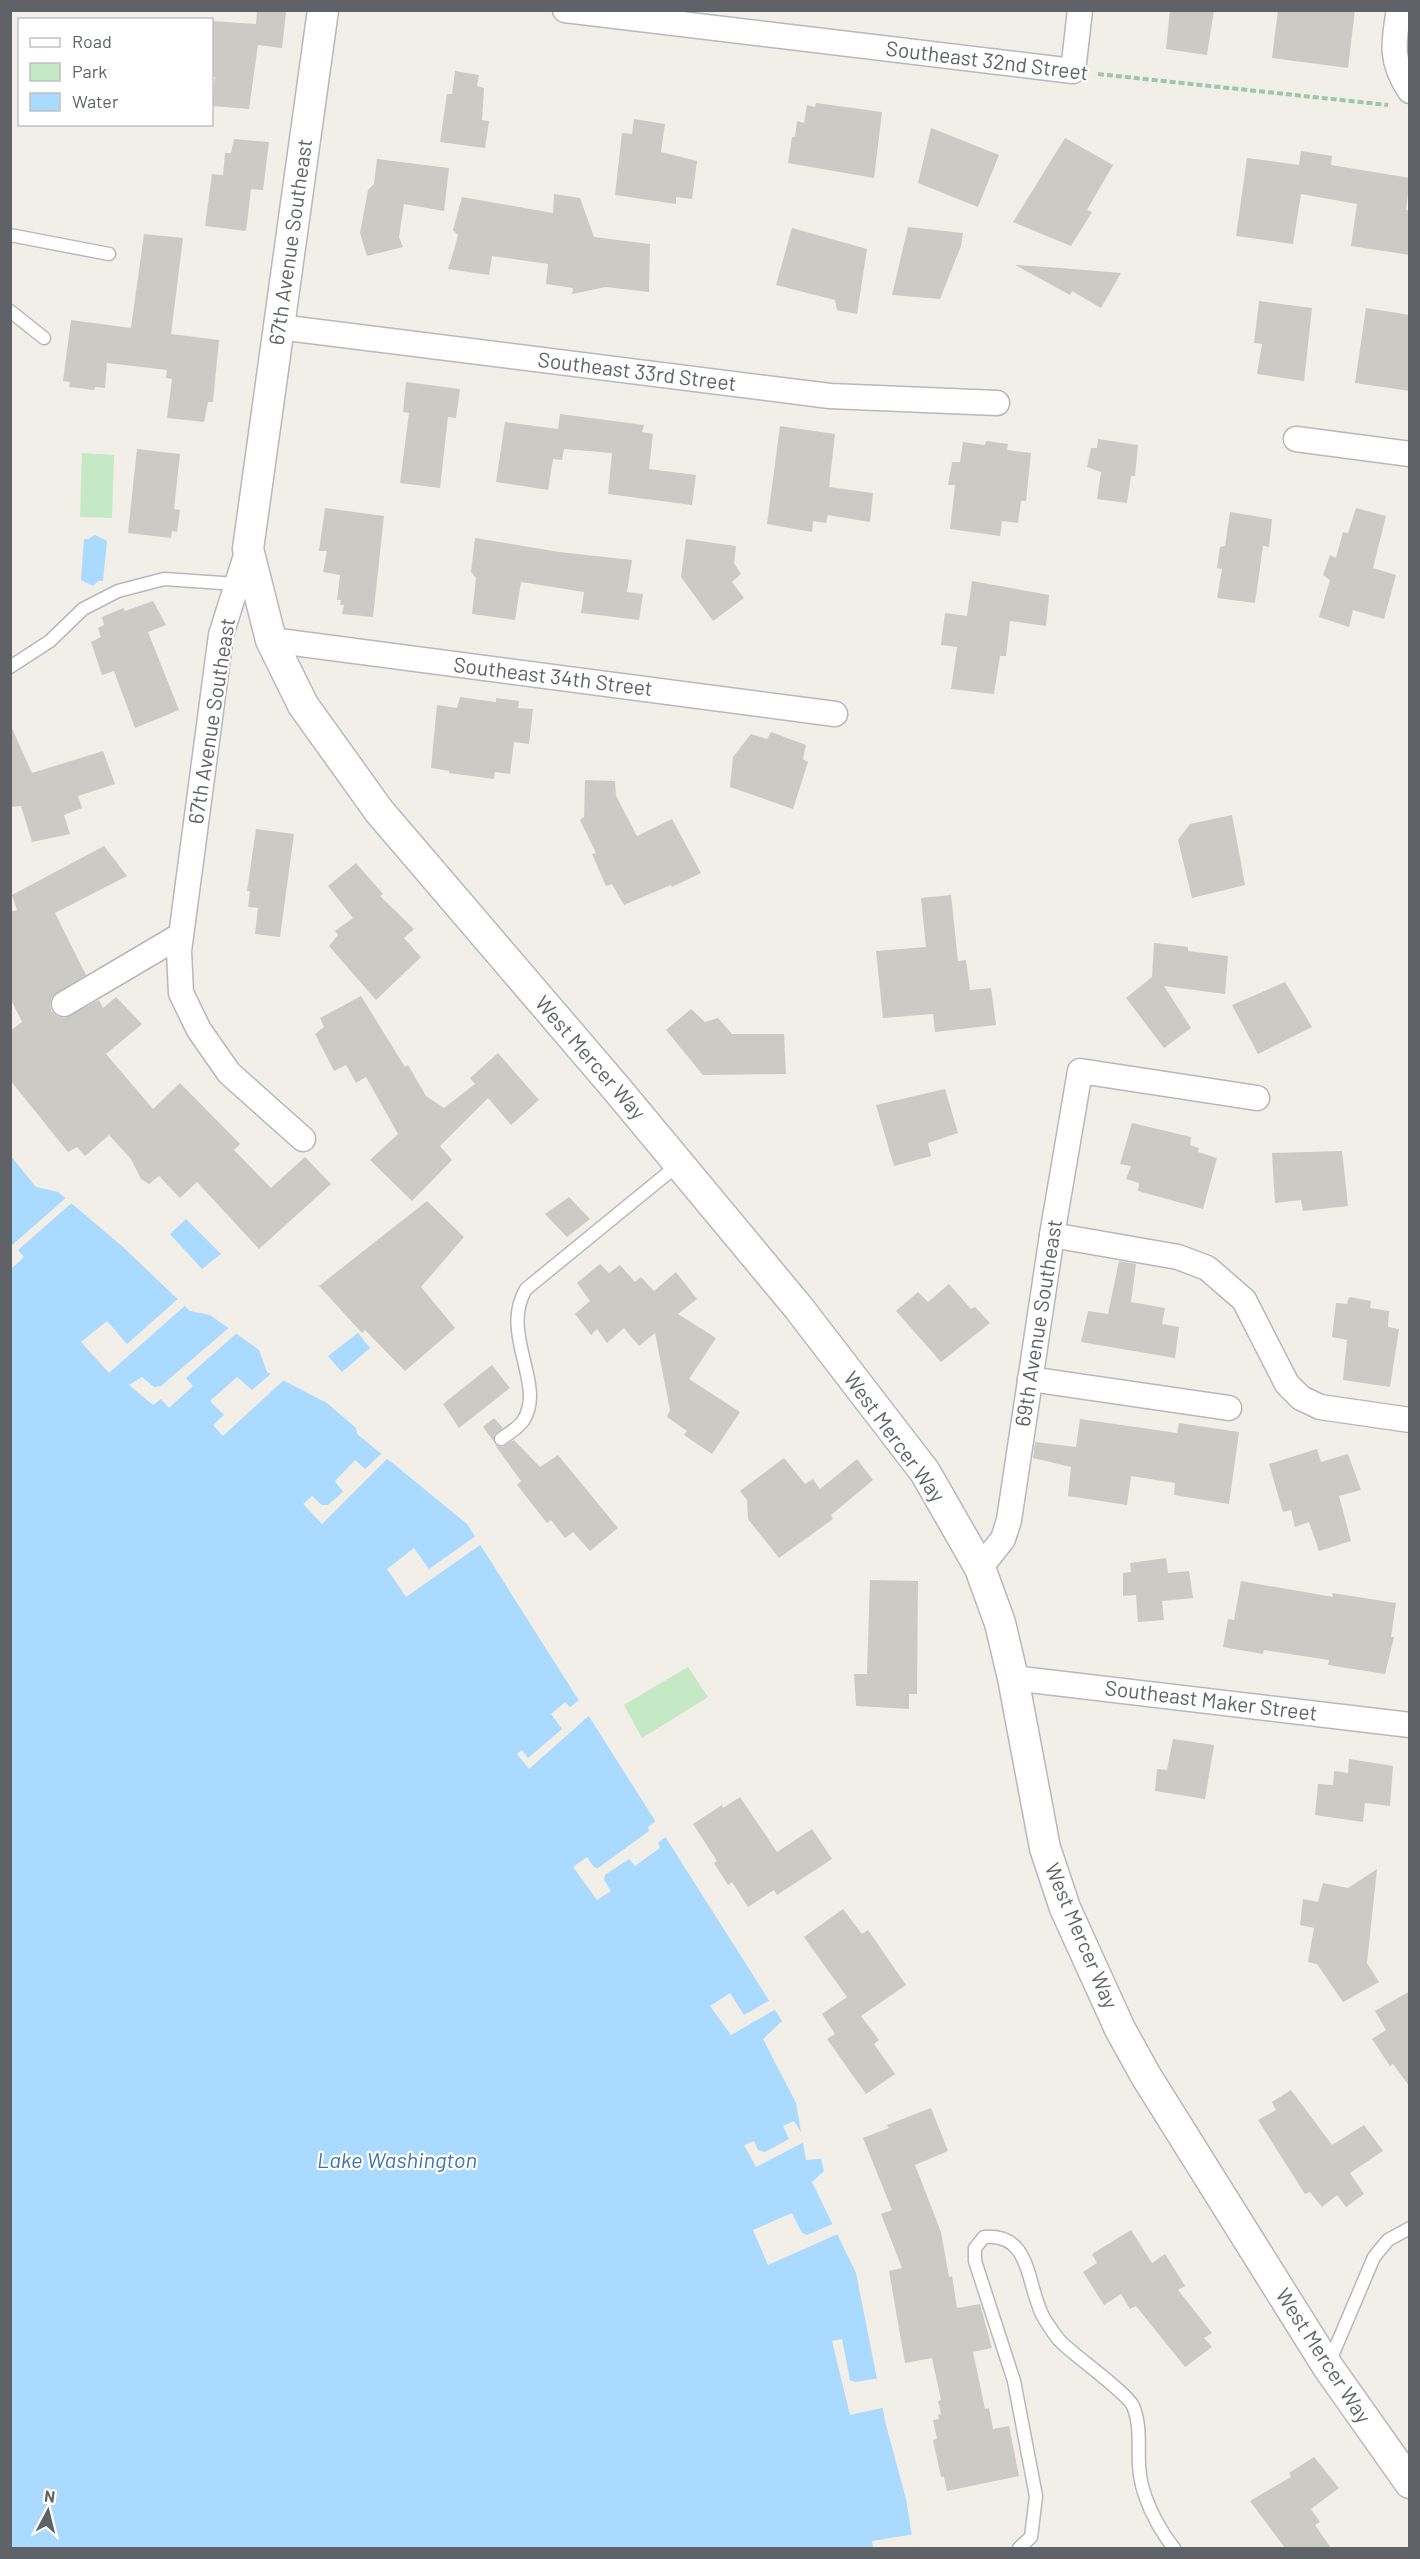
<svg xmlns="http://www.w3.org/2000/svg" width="1420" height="2559" font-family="Barlow,sans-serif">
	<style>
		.green { fill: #c5e8c5 }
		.water { fill: #aadaff }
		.pier { fill: #f1efe8 }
		.building { fill: #cccac5 }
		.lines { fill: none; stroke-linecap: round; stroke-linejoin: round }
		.service-casing { stroke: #b5b8bc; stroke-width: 15 }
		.minor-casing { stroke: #b5b8bc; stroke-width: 27 }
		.tertiary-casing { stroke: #b5b8bc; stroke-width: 33 }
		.path { stroke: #9cc7a9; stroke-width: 4; stroke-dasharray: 6 3; stroke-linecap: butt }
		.service { stroke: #fff; stroke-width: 12 }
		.minor { stroke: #fff; stroke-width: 24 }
		.tertiary { stroke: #fff; stroke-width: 30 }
		.labels { text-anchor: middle; stroke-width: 4.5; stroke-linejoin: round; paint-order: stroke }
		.street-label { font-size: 21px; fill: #5f6368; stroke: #fff }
		.water-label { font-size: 22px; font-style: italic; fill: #4174aa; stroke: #fff }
	</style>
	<rect width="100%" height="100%" fill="#f1efe8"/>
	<!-- green -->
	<g class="green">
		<path d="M 82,453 L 114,455 L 112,518 L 80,517 Z"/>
		<path d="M 688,1667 L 708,1697 L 642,1738 L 624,1705 Z"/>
	</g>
	<!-- water -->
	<g class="water">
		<path d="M 95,535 L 107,541 L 103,581 L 98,581 L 93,586 L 81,580 L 84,539 L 88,539 Z"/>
		<path d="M 10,1155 L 36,1187 L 58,1192 L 123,1247 L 190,1311 L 210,1315 L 259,1350 L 267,1372 L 327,1403 L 356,1428 L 357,1434 L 467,1524 L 782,2021 L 763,2039 L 796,2103 L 806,2160 L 821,2159 L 824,2171 L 812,2182 L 856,2273 L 886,2425 L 906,2499 L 914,2548 L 11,2548 Z"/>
		<path d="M 186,1219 L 221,1254 L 202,1269 L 170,1234 Z"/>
		<path d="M 358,1333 L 370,1348 L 342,1372 L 328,1356 Z"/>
	</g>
	<!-- pier -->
	<g class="pier">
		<path d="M 68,1196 L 74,1201 L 18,1250 L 24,1257 L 11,1269 L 11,1246 Z"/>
		<path d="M 180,1297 L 187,1304 L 109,1373 L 81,1342 L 107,1321 L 127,1344 Z"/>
		<path d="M 231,1326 L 238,1332 L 186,1378 L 193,1386 L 169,1408 L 161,1399 L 153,1405 L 129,1385 L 142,1377 L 154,1387 L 161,1386 Z"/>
		<path d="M 273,1372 L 286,1378 L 223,1436 L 213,1425 L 224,1415 L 210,1401 L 237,1377 L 252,1390 Z"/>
		<path d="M 383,1452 L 389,1457 L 322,1524 L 303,1504 L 312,1496 L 322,1505 L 328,1505 L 343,1492 L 335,1481 L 355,1460 L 365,1469 Z"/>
		<path d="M 477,1535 L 483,1543 L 406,1597 L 387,1569 L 414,1548 L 429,1569 Z"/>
		<path d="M 581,1699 L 591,1714 L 529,1769 L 517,1754 L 522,1750 L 528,1758 L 562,1729 L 551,1714 L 565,1702 L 570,1707 Z"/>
		<path d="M 658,1819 L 668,1835 L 658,1843 L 660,1848 L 635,1866 L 629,1859 L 605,1875 L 604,1880 L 611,1891 L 597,1900 L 573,1867 L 587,1857 L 594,1867 L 598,1868 L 649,1831 L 648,1827 Z"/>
		<path d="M 730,1993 L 744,2015 L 772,1999 L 778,2008 L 731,2035 L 710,2006 Z"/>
		<path d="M 794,2121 L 801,2132 L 804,2131 L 806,2141 L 756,2167 L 744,2145 L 754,2141 L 758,2150 L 765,2152 L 789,2139 L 783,2126 Z"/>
		<path d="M 792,2213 L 802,2233 L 807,2235 L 835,2223 L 840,2233 L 768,2265 L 753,2230 Z"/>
		<path d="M 842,2339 L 850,2380 L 855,2382 L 880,2378 L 886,2407 L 850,2415 L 832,2341 Z"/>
		<path d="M 914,2534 L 917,2548 L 873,2548 L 872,2541 Z"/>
	</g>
	<!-- building -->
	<g class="building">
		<path d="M 257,10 L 286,12 L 282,48 L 258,45 L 249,109 L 212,106 L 215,77 L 212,76 L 212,21 L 256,24 Z"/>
		<path d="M 1170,10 L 1214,10 L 1207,55 L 1166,49 Z"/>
		<path d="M 1278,10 L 1355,10 L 1348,68 L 1272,58 Z"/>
		<path d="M 455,71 L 479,75 L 477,86 L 484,88 L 482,120 L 489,121 L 485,148 L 440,142 L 447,94 L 452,94 Z"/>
		<path d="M 816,103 L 882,112 L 874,178 L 788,163 L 792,137 L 795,137 L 797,121 L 804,123 L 807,105 L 815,107 Z"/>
		<path d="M 634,119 L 665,124 L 661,152 L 697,161 L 692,199 L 676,197 L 676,204 L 615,195 L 622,133 L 632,134 Z"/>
		<path d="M 931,128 L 999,155 L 978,207 L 918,183 Z"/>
		<path d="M 1065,138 L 1113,165 L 1087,210 L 1092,212 L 1071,246 L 1013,222 Z"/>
		<path d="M 234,139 L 269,142 L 263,190 L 251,189 L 246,231 L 205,226 L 212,174 L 223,175 L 225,153 L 231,153 Z"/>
		<path d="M 1301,151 L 1332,156 L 1331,165 L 1410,178 L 1406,210 L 1410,211 L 1410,255 L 1351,246 L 1357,204 L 1301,194 L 1293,244 L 1236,236 L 1247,158 L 1299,165 Z"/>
		<path d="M 377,159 L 449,168 L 444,211 L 404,204 L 399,237 L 403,247 L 367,256 L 360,233 L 368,190 L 374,184 Z"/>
		<path d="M 554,194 L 580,198 L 594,237 L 650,244 L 649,292 L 606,287 L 572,294 L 573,288 L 546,284 L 548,264 L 492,256 L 489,275 L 448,269 L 455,247 L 458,235 L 453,230 L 462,197 L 553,213 Z"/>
		<path d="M 908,227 L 963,233 L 961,246 L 940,299 L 892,295 Z"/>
		<path d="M 792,228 L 867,249 L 857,314 L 837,310 L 835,300 L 776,285 Z"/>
		<path d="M 144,234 L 183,238 L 171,334 L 219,340 L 213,402 L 208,402 L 204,422 L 167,418 L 172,379 L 166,378 L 167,370 L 107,363 L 105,388 L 95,387 L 94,390 L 69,387 L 70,382 L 63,381 L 71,320 L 131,328 Z"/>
		<path d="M 1015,265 L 1061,268 L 1121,273 L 1101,308 L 1072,291 L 1070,295 Z"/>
		<path d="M 1259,301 L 1312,308 L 1304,381 L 1257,374 L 1262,344 L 1254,343 Z"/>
		<path d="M 1366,308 L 1410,315 L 1410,391 L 1355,383 Z"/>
		<path d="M 406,382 L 460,389 L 456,418 L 448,417 L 440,488 L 400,483 L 409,413 L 403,412 Z"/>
		<path d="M 560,414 L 644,425 L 642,432 L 653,434 L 649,469 L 696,475 L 692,505 L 608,494 L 612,453 L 564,449 L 562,460 L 553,459 L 548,490 L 496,482 L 505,422 L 558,429 Z"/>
		<path d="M 780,426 L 835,434 L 829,487 L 873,493 L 870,522 L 828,515 L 826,523 L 813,521 L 812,532 L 767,524 Z"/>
		<path d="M 1098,439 L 1138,445 L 1135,476 L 1131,476 L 1127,503 L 1097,499 L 1101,472 L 1087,467 L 1091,448 L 1097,448 Z"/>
		<path d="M 986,441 L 1008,444 L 1007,450 L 1031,453 L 1026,501 L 1021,501 L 1018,523 L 1002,521 L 1000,536 L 950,529 L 955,485 L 948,485 L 952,462 L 960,462 L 963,442 L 985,445 Z"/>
		<path d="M 137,449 L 180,454 L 174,509 L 180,510 L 177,532 L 172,531 L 171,538 L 128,533 Z"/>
		<path d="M 325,508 L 384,516 L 373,617 L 342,614 L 344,605 L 340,605 L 341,600 L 337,600 L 340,575 L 323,572 L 327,551 L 319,551 Z"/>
		<path d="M 1356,508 L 1386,516 L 1373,568 L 1396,575 L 1384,619 L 1353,610 L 1349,627 L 1319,617 L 1330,580 L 1323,575 L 1330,555 L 1336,558 L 1343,532 L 1348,533 Z"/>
		<path d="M 1230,512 L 1272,519 L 1269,547 L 1263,546 L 1255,603 L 1217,598 L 1222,569 L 1217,568 L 1220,547 L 1225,546 Z"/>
		<path d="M 475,538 L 559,552 L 632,560 L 627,592 L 643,594 L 639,620 L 581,613 L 584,592 L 521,582 L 515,620 L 472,614 L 476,578 L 471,572 Z"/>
		<path d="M 686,539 L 736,546 L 734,563 L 741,574 L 732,582 L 744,598 L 713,621 L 681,577 Z"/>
		<path d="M 972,581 L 1049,595 L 1046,626 L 1010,621 L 1006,656 L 1000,656 L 994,694 L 951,689 L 957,647 L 941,645 L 945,613 L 967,616 Z"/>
		<path d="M 153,601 L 166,625 L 148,632 L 179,710 L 135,728 L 114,671 L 102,675 L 91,642 L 101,637 L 98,628 L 104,625 L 102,617 L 123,608 L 125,611 Z"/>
		<path d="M 460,697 L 496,702 L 496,698 L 519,701 L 518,708 L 533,709 L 529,744 L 514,742 L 510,774 L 495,772 L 494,779 L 449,773 L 449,771 L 431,768 L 437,705 L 457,708 Z"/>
		<path d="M 10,724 L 32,773 L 103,751 L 115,784 L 78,796 L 82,808 L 64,815 L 70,834 L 32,842 L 21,806 L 10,807 Z"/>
		<path d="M 771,732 L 806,745 L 803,759 L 808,762 L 793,809 L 730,787 L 733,757 L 751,734 L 767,739 Z"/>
		<path d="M 585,780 L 615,781 L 616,796 L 637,836 L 672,819 L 701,873 L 672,887 L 671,885 L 624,905 L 612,884 L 606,886 L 592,854 L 596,853 L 580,820 L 584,817 Z"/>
		<path d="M 1232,815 L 1245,885 L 1192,898 L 1178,840 L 1190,824 Z"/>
		<path d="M 256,829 L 294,834 L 280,937 L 255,934 L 258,908 L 248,907 L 250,891 L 247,891 Z"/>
		<path d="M 104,846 L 127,876 L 55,913 L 86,975 L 52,997 L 50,1004 L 51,1011 L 57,1016 L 65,1018 L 99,1000 L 103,1008 L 116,997 L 142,1024 L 106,1054 L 153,1109 L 180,1083 L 240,1144 L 234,1150 L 271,1188 L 305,1157 L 331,1184 L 259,1249 L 197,1182 L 180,1198 L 159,1176 L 149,1184 L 141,1179 L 131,1159 L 109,1135 L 85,1156 L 77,1147 L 68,1152 L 10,1080 L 10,1031 L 22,1022 L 10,998 L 10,912 L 17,910 L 12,895 Z"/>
		<path d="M 356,863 L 383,894 L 380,896 L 414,929 L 404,938 L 421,957 L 376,1000 L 329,946 L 338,935 L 335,931 L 353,918 L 328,886 Z"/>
		<path d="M 951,895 L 958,961 L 966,960 L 970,990 L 991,988 L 996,1025 L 935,1032 L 933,1014 L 883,1018 L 876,951 L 926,947 L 921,898 Z"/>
		<path d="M 1154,943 L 1188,947 L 1188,951 L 1228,956 L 1225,994 L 1164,986 L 1191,1028 L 1164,1048 L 1126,998 L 1152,977 Z"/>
		<path d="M 1285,982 L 1312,1027 L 1258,1054 L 1232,1005 Z"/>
		<path d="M 361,996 L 405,1067 L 408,1065 L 426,1096 L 444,1108 L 475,1084 L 470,1078 L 498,1053 L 539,1100 L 511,1125 L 488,1098 L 440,1146 L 452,1160 L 412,1201 L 370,1160 L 398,1134 L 366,1077 L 356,1083 L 346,1065 L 334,1071 L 315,1034 L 324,1027 L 320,1018 Z"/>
		<path d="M 691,1009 L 705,1022 L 718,1018 L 732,1034 L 784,1034 L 786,1074 L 703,1075 L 666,1030 Z"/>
		<path d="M 945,1089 L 958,1133 L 928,1143 L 931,1156 L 894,1166 L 876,1105 Z"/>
		<path d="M 1132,1123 L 1191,1137 L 1190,1145 L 1199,1148 L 1198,1152 L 1217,1158 L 1203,1209 L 1138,1191 L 1139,1183 L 1126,1179 L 1131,1166 L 1120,1164 Z"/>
		<path d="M 1342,1151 L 1348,1206 L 1303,1211 L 1301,1200 L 1275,1203 L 1272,1153 Z"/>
		<path d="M 569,1197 L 590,1219 L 567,1237 L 545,1214 Z"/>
		<path d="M 427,1201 L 464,1237 L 421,1287 L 455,1328 L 405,1371 L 365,1330 L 362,1333 L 319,1286 Z"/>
		<path d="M 1119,1261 L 1136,1264 L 1131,1302 L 1165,1308 L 1162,1324 L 1179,1327 L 1175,1358 L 1081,1342 L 1088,1311 L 1108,1314 Z"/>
		<path d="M 600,1264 L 609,1273 L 620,1265 L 635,1282 L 641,1277 L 654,1291 L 676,1272 L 697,1299 L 678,1314 L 716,1338 L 689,1379 L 740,1412 L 712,1454 L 684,1435 L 687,1431 L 667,1417 L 670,1410 L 655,1333 L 639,1346 L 624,1328 L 607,1343 L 597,1329 L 591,1335 L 575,1314 L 590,1301 L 577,1283 Z"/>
		<path d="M 949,1284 L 971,1309 L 975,1307 L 990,1323 L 941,1362 L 896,1311 L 918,1292 L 928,1302 Z"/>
		<path d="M 1349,1297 L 1371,1301 L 1370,1308 L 1389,1311 L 1388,1327 L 1399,1329 L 1390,1387 L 1343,1380 L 1347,1340 L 1332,1337 L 1336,1303 L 1347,1304 Z"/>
		<path d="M 492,1365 L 510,1388 L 459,1428 L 443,1404 Z"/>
		<path d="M 494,1418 L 503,1428 L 494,1435 L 494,1442 L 483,1427 Z"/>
		<path d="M 1080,1419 L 1177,1433 L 1179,1423 L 1239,1432 L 1229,1504 L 1174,1495 L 1175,1483 L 1131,1476 L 1127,1505 L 1068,1496 L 1071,1467 L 1033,1458 L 1035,1442 L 1076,1447 Z"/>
		<path d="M 514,1440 L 540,1467 L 558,1455 L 618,1528 L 590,1551 L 573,1532 L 565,1538 L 551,1520 L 547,1523 L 517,1485 L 521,1481 L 495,1445 L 502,1447 Z"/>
		<path d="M 1317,1449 L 1321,1462 L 1348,1454 L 1361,1490 L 1339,1496 L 1351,1541 L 1319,1551 L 1309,1522 L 1295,1527 L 1291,1510 L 1283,1512 L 1269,1464 Z"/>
		<path d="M 784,1458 L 805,1484 L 813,1479 L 820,1489 L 857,1459 L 873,1480 L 831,1515 L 833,1519 L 779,1558 L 748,1519 L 747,1500 L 740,1491 Z"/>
		<path d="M 1166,1558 L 1168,1573 L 1189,1571 L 1193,1598 L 1162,1601 L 1164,1620 L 1138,1622 L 1136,1595 L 1123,1596 L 1123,1573 L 1131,1572 L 1130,1563 Z"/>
		<path d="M 870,1580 L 918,1581 L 917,1694 L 909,1694 L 909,1709 L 856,1706 L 854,1674 L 867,1674 Z"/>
		<path d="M 1241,1581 L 1333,1597 L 1332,1593 L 1396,1603 L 1391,1637 L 1394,1637 L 1385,1674 L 1328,1665 L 1329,1660 L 1264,1650 L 1263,1654 L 1223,1647 L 1228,1619 L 1234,1620 Z"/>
		<path d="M 1173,1739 L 1214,1745 L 1205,1799 L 1155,1791 L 1157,1769 L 1167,1770 Z"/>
		<path d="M 1349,1759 L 1393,1766 L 1390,1806 L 1365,1803 L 1363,1822 L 1315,1815 L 1318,1784 L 1333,1785 L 1334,1771 L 1348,1773 Z"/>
		<path d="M 740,1797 L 777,1852 L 812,1829 L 832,1859 L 777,1895 L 774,1890 L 748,1907 L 732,1882 L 728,1885 L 714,1863 L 717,1861 L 693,1824 L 722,1805 L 723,1808 Z"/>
		<path d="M 1377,1869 L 1367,1963 L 1379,1982 L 1343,2002 L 1317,1964 L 1308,1962 L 1314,1928 L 1300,1925 L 1303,1899 L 1318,1902 L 1323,1883 L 1348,1888 Z"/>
		<path d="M 843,1909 L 862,1934 L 868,1930 L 906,1985 L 861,2016 L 879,2040 L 874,2044 L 895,2074 L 866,2094 L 827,2039 L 835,2034 L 822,2014 L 847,1997 L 804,1937 Z"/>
		<path d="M 1410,1991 L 1410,2087 L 1393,2064 L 1390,2066 L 1372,2039 L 1386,2030 L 1375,2011 Z"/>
		<path d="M 1291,2090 L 1332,2145 L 1364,2125 L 1383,2151 L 1350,2173 L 1364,2194 L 1346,2207 L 1337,2195 L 1322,2207 L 1310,2192 L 1305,2194 L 1258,2120 L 1276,2110 L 1272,2102 Z"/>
		<path d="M 931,2108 L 948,2151 L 915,2165 L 941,2232 L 949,2277 L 952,2276 L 957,2308 L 980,2304 L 992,2348 L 973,2352 L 985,2409 L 989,2408 L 993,2429 L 1009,2426 L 1019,2476 L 947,2491 L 944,2477 L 941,2477 L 933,2440 L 937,2439 L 933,2420 L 939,2419 L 938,2415 L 941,2414 L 938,2401 L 941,2400 L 932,2358 L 905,2363 L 889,2271 L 902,2268 L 881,2214 L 892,2210 L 863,2138 L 889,2128 L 887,2125 Z"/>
		<path d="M 1131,2230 L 1152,2263 L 1165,2254 L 1185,2286 L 1178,2290 L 1212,2333 L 1204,2338 L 1212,2347 L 1185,2367 L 1136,2306 L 1130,2309 L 1121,2294 L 1104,2305 L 1083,2272 L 1097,2263 L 1092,2254 Z"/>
		<path d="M 1314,2457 L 1339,2488 L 1311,2509 L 1320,2522 L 1315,2525 L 1331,2548 L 1285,2548 L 1250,2501 L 1291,2477 L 1289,2473 Z"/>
	</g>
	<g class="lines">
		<defs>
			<g id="service">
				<path d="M 10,235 L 109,254"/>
				<path d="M 10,311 L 44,338"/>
				<path d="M 10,667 L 50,641 L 83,609 L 118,591 L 164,579 L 237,584"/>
				<path d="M 501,1439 C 508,1434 518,1428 523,1421 C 547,1385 499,1334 526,1289 L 679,1164"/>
				<path d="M 1329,2363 L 1374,2257 L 1388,2240 L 1410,2228"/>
				<path d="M 1019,2548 L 1031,2537 L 1036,2496 L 1014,2381 L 975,2261 L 975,2248 L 984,2237 C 1034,2232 1026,2290 1045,2320 C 1050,2327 1055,2336 1061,2342 C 1075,2356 1127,2393 1133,2406 C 1141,2425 1138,2445 1139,2465 C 1140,2494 1157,2527 1174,2548"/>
			</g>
			<g id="minor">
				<path d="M 565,10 L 1073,71 L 1080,10"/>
				<path d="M 1399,10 C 1393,43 1390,62 1410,91"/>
				<path d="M 279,327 L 830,396 L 997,403"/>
				<path d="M 1296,439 L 1410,454"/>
				<path d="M 248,549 L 221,635 L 179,951 L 181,993 L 199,1030 L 229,1073 L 303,1139"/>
				<path d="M 271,640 L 835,714"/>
				<path d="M 64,1004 L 181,935"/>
				<path d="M 1052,1235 L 1178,1257 L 1207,1268 L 1244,1300 L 1287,1384 L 1301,1398 L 1320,1407 L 1410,1420"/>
				<path d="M 1030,1379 L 1229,1408"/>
				<path d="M 980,1568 L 1003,1539 L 1009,1520 L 1052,1235 L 1080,1071 L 1257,1098"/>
				<path d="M 1013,1678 L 1410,1725"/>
			</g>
			<path id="tertiary" d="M 323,10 L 248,549 L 271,640 L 303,705 L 379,811 L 616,1088 L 798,1307 L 925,1472 L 980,1568 L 1000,1623 L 1013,1678 L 1045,1848 L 1065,1908 L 1120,2029 L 1146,2076 L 1328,2367 L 1410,2483"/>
		</defs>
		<!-- service casing -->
		<use href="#service" class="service-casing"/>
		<!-- minor casing -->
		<use href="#minor" class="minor-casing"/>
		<!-- tertiary casing -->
		<use href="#tertiary" class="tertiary-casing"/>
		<!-- path -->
		<path class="path" d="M 1098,74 L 1388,105"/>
		<!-- service -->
		<use href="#service" class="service"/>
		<!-- minor -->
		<use href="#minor" class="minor"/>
		<!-- tertiary -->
		<use href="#tertiary" class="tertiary"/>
	</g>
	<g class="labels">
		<!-- street labels -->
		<g class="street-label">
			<text transform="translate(987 61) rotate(7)" y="7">Southeast 32nd Street</text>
			<text transform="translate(291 242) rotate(-82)" y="7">67th Avenue Southeast</text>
			<text transform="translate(637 372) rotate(7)" y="7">Southeast 33rd Street</text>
			<text transform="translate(553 677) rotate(7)" y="7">Southeast 34th Street</text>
			<text transform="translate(212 721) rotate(-81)" y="7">67th Avenue Southeast</text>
			<text transform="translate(590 1058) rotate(49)" y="7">West Mercer Way</text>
			<text transform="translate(1039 1323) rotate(-81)" y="7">69th Avenue Southeast</text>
			<text transform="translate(894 1437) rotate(54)" y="7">West Mercer Way</text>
			<text transform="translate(1211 1701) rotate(7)" y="7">Southeast Maker Street</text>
			<text transform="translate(1081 1936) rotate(67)" y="7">West Mercer Way</text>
			<text transform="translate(1323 2356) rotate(57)" y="7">West Mercer Way</text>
		</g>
		<!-- water labels -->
		<g class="water-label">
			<text x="397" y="2168">Lake Washington</text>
		</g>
	</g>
	<!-- border -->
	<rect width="1420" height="2559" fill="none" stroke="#5f6368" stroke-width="24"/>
	<!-- legend -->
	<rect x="18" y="18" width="195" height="108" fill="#ffffff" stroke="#bfc1c3" stroke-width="1.5"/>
	<rect x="30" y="38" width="30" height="9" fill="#ffffff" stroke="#bfc1c3" stroke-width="1.5"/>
	<text x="72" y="48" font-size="18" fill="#5f6368">Road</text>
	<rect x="30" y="63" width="30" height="18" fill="#c5e8c5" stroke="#bfc1c3" stroke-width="1.5"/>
	<text x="72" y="78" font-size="18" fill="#5f6368">Park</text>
	<rect x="30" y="93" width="30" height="18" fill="#aadaff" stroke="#bfc1c3" stroke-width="1.5"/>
	<text x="72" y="108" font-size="18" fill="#5f6368">Water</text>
	<!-- north arrow -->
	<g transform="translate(48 2511) rotate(7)" stroke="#ffffff" stroke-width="4.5" paint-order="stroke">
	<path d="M0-4.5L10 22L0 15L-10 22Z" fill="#5f6368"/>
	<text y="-9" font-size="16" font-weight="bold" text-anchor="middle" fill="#5f6368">N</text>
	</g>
</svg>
